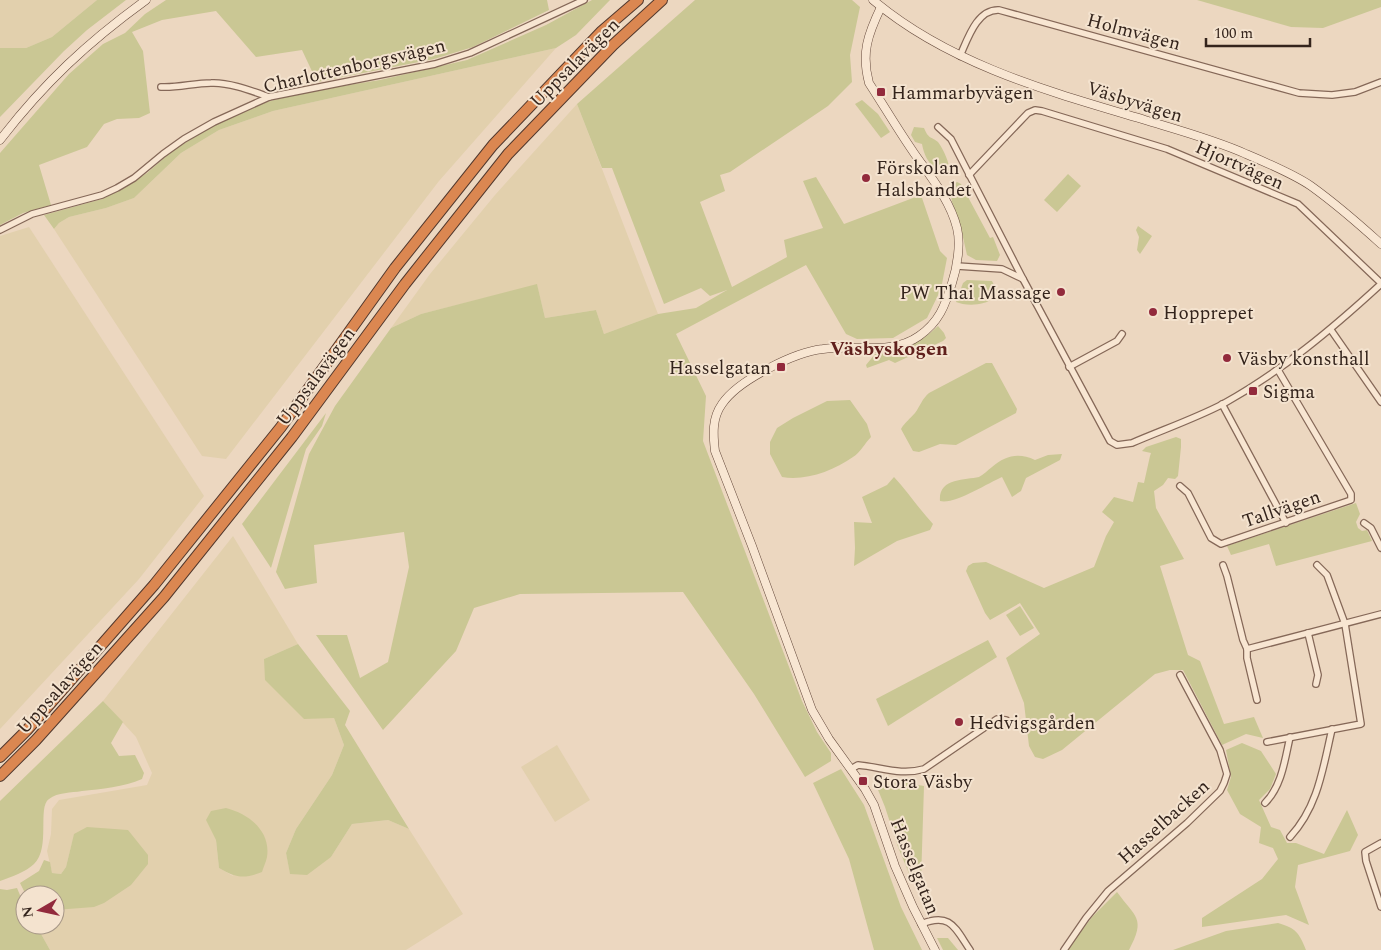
<svg xmlns="http://www.w3.org/2000/svg" width="1381" height="950" font-family="Spectral,serif">
	<style>
		.farmland { fill: #e2d0ad; fill-rule: evenodd }
		.green { fill: #cac794 }
		.lines { fill: none; stroke-linecap: round; stroke-linejoin: round }
		.street-casing { stroke: #856858; stroke-width: 8 }
		.secondary-casing { stroke: #664a3c; stroke-width: 9 }
		.highway-casing { stroke: #52382d; stroke-width: 12 }
		.street { stroke: #f8e6d2; stroke-width: 5.5 }
		.secondary { stroke: #f8e6d2; stroke-width: 8 }
		.highway { stroke: #db8751; stroke-width: 10 }
		.poi-dot { fill: #922a3c; stroke: #f4e3cf; stroke-width: 2 }
		.labels { text-anchor: middle; stroke-width: 4; stroke-linejoin: round; paint-order: stroke }
		.street-label { font-size: 19px; fill: #34241c; stroke: #f4e3cf }
		.poi-label { font-size: 19px; fill: #34241c; stroke: #f4e3cf; text-anchor: start }
		.neighbourhood-label { font-size: 20px; font-weight: bold; fill: #60201d; stroke: #f4e3cf }
	</style>
	<rect width="100%" height="100%" fill="#ecd7c0"/>
	<!-- farmland -->
	<g class="farmland">
		<path d="M 0,0 L 97,0 L 52,37 L 26,48 L 0,48 Z"/>
		<path d="M 556,48 L 439,181 L 226,459 L 202,456 L 54,229 L 59,223 L 69,217 L 106,208 L 134,198 L 181,153 L 219,130 L 273,111 Z"/>
		<path d="M 577,104 L 658,314 L 604,334 L 596,310 L 545,318 L 537,285 L 421,314 L 391,328 L 430,274 L 495,195 Z"/>
		<path d="M 29,227 L 204,496 L 139,579 L 0,729 L 0,236 Z"/>
		<path d="M 233,536 L 298,644 L 264,659 L 334,718 L 344,745 L 332,775 L 296,829 L 286,853 L 290,873 L 331,857 L 352,824 L 388,820 L 409,829 L 463,914 L 406,950 L 50,950 L 36,925 L 55,925 L 55,910 L 59,909 L 74,835 L 66,867 L 61,874 L 52,873 L 47,851 L 51,834 L 52,809 L 59,800 L 147,785 L 152,773 L 136,737 L 103,701 ZM 216,840 L 233,876 L 219,868 Z"/>
		<path d="M 557,745 L 590,800 L 555,822 L 521,767 Z"/>
	</g>
	<!-- green -->
	<g class="green">
		<path d="M 97,0 L 126,0 L 87,30 L 64,51 L 0,117 L 0,48 L 26,48 L 52,37 Z"/>
		<path d="M 166,0 L 547,0 L 549,10 L 473,47 L 434,59 L 317,82 L 302,50 L 256,57 L 216,11 L 162,20 L 132,32 L 143,51 L 150,113 L 139,118 L 117,119 L 104,124 L 87,147 L 39,165 L 51,205 L 23,213 L 0,225 L 0,153 L 69,74 L 103,44 L 125,33 L 145,14 Z"/>
		<path d="M 592,0 L 610,0 L 576,35 L 556,48 L 273,111 L 219,130 L 181,153 L 134,198 L 106,208 L 69,217 L 59,223 L 54,229 L 44,215 L 102,199 L 122,189 L 147,173 L 172,151 L 193,138 L 216,124 L 267,102 L 299,93 L 380,80 L 467,60 L 546,25 Z"/>
		<path d="M 695,0 L 852,0 L 860,7 L 850,55 L 852,82 L 828,106 L 730,172 L 720,175 L 725,191 L 700,202 L 732,287 L 787,257 L 784,240 L 823,228 L 803,181 L 816,177 L 844,224 L 921,195 L 940,251 L 947,258 L 941,289 L 927,318 L 893,338 L 857,339 L 846,334 L 806,265 L 676,334 L 706,396 L 703,441 L 802,701 L 817,732 L 831,753 L 831,761 L 805,777 L 754,694 L 683,592 L 520,594 L 474,608 L 456,651 L 383,730 L 316,635 L 347,635 L 360,678 L 388,662 L 409,567 L 404,532 L 314,545 L 317,583 L 285,589 L 276,572 L 309,454 L 335,406 L 391,328 L 421,314 L 537,284 L 545,318 L 596,310 L 604,334 L 658,314 L 696,308 L 727,290 L 710,296 L 701,288 L 664,304 L 612,168 L 602,168 L 577,104 Z"/>
		<path d="M 1197,0 L 1381,0 L 1381,7 L 1323,28 L 1291,27 Z"/>
		<path d="M 862,100 L 878,114 L 890,132 L 881,138 L 855,104 Z"/>
		<path d="M 914,127 L 924,128 C 929,140 931,136 938,142 C 944,150 950,164 950,174 L 944,175 C 931,166 925,160 922,144 L 915,142 L 911,135 Z"/>
		<path d="M 1068,174 L 1081,186 L 1057,212 L 1044,200 Z"/>
		<path d="M 957,182 L 961,184 L 990,238 L 993,237 L 1000,255 L 997,261 L 976,260 L 967,255 L 960,224 L 952,202 L 950,187 Z"/>
		<path d="M 1138,226 L 1152,236 L 1140,254 L 1137,250 L 1139,237 L 1136,230 Z"/>
		<path d="M 967,280 L 992,281 L 997,291 C 996,292 994,297 993,298 C 985,306 965,306 956,302 L 963,283 Z"/>
		<path d="M 938,326 L 944,333 L 946,338 L 943,341 L 895,363 L 889,360 L 867,368 L 866,365 L 875,354 C 899,353 921,343 938,326 Z"/>
		<path d="M 986,363 L 992,363 L 1017,409 L 1016,413 L 956,445 L 940,444 L 919,452 L 913,451 L 901,429 C 905,422 910,419 915,413 C 920,406 922,399 929,393 Z"/>
		<path d="M 850,400 L 867,424 L 871,437 C 865,443 860,453 853,457 C 833,471 806,481 782,477 L 770,454 L 770,442 L 777,428 L 793,418 L 827,401 Z"/>
		<path d="M 326,413 L 322,426 L 306,449 L 271,568 L 242,524 Z"/>
		<path d="M 1176,437 L 1181,439 L 1181,447 L 1178,476 L 1175,479 L 1168,478 L 1163,485 L 1154,491 L 1156,508 L 1184,559 L 1160,566 L 1188,655 L 1200,661 L 1224,724 L 1254,717 L 1263,738 L 1246,734 L 1222,745 L 1183,670 L 1170,670 L 1155,674 L 1062,750 L 1043,759 L 1035,757 L 1029,746 L 1024,703 L 1006,658 L 1040,634 L 1020,603 L 990,620 L 985,613 L 966,571 L 968,566 L 973,563 L 986,562 L 1044,588 L 1094,567 L 1106,536 L 1114,522 L 1102,512 L 1114,497 L 1133,502 L 1138,482 L 1144,483 L 1150,456 L 1151,453 L 1142,451 L 1146,447 Z"/>
		<path d="M 1062,454 L 1060,460 L 1026,478 L 1021,491 L 1012,497 L 1002,477 C 988,483 954,505 940,501 C 938,478 965,480 979,477 C 983,475 988,470 992,467 C 1005,456 1018,452 1035,460 L 1048,455 Z"/>
		<path d="M 894,477 C 908,492 919,509 933,524 L 930,530 L 897,541 L 854,566 L 855,548 L 854,522 L 872,523 L 862,497 L 887,485 Z"/>
		<path d="M 1356,503 L 1360,514 L 1356,522 L 1358,528 L 1362,531 L 1367,530 L 1372,541 L 1276,566 L 1269,544 L 1231,555 L 1227,546 Z"/>
		<path d="M 1020,606 L 1034,628 L 1020,636 L 1006,615 Z"/>
		<path d="M 988,640 L 997,657 L 888,726 L 876,699 Z"/>
		<path d="M 298,644 L 350,711 L 345,725 L 409,829 L 388,820 L 352,824 L 331,857 L 307,875 L 290,874 L 286,853 L 296,829 L 332,775 L 344,745 L 334,718 L 304,719 L 265,680 L 264,659 Z"/>
		<path d="M 103,701 L 123,722 L 111,743 L 119,756 L 135,755 L 144,773 L 142,779 C 124,787 101,789 82,791 C 71,793 58,792 49,799 C 37,807 51,848 34,864 C 26,872 11,877 0,881 L 0,801 Z"/>
		<path d="M 1242,743 L 1261,751 L 1276,774 L 1270,789 L 1259,800 L 1271,827 L 1280,830 L 1287,843 L 1296,843 L 1324,854 L 1347,810 L 1358,835 L 1350,851 L 1298,865 L 1295,887 L 1309,925 L 1286,915 L 1202,927 L 1202,918 L 1262,879 L 1278,859 L 1273,848 L 1259,843 L 1261,827 L 1240,814 L 1227,790 L 1231,777 L 1226,750 Z"/>
		<path d="M 841,769 L 864,805 L 901,907 L 922,950 L 874,950 L 849,859 L 813,783 Z"/>
		<path d="M 901,782 L 924,786 L 921,881 L 913,883 L 898,847 L 885,807 L 876,785 Z"/>
		<path d="M 226,808 C 249,814 271,831 267,857 C 266,862 263,868 262,872 C 244,879 236,878 219,868 L 216,840 L 206,820 L 211,811 Z"/>
		<path d="M 87,827 L 128,830 L 148,855 L 148,864 L 131,885 L 104,903 L 94,907 L 55,910 L 55,895 L 26,895 L 20,883 L 39,871 L 44,860 L 50,862 L 52,873 L 61,874 L 66,867 L 74,834 Z"/>
		<path d="M 17,888 L 25,907 L 25,925 L 36,925 L 50,950 L 0,950 L 0,889 L 7,890 Z"/>
		<path d="M 1117,892 C 1136,918 1146,918 1129,950 L 1067,950 L 1092,917 Z"/>
		<path d="M 1278,923 C 1296,928 1299,933 1306,950 L 1173,950 L 1226,931 Z"/>
		<path d="M 937,938 L 948,938 L 958,950 L 943,950 Z"/>
	</g>
	<g class="lines">
		<defs>
			<g id="street">
				<path d="M 960,56 C 968,38 977,9 999,10 L 1299,93 L 1332,95 L 1355,92 L 1381,82"/>
				<path d="M 161,87 C 178,88 194,83 211,83 C 229,82 252,91 269,97"/>
				<path d="M 938,127 L 951,139 L 1023,279"/>
				<path d="M 969,175 L 1028,113 L 1035,110 L 1042,111 L 1167,149 L 1298,204 L 1381,283"/>
				<path d="M 0,230 L 32,214 L 102,195 L 117,188 L 134,178 L 163,154 L 184,139 L 214,122 L 269,97 L 435,64 L 470,53 L 584,0"/>
				<path d="M 957,266 L 1002,269 L 1023,279 L 1110,441 L 1117,445 L 1132,443 C 1162,430 1194,419 1223,404 C 1282,371 1332,329 1381,284"/>
				<path d="M 1331,330 L 1381,402"/>
				<path d="M 1069,367 L 1117,341 L 1122,334"/>
				<path d="M 1222,404 L 1286,523"/>
				<path d="M 1180,486 L 1188,493 L 1211,538 L 1221,544 L 1351,500 L 1351,494 L 1278,370"/>
				<path d="M 1364,523 L 1371,528 L 1381,548"/>
				<path d="M 1223,565 L 1227,576 L 1243,640 L 1247,649 L 1381,614"/>
				<path d="M 1308,633 L 1318,675 L 1316,684"/>
				<path d="M 1247,649 L 1247,658 L 1257,700"/>
				<path d="M 1267,742 L 1361,724 L 1345,624 L 1327,575 L 1317,565"/>
				<path d="M 851,769 L 858,765 C 881,767 901,776 924,769 L 997,719 L 1006,720"/>
				<path d="M 1265,803 C 1282,786 1285,759 1290,737"/>
				<path d="M 1290,837 C 1318,807 1323,768 1332,729"/>
				<path d="M 1381,843 L 1365,852 L 1366,861 L 1381,907"/>
				<path d="M 921,924 C 951,912 955,928 970,950"/>
				<path d="M 1064,950 L 1086,918 L 1108,891 L 1187,823 L 1220,791 L 1224,783 L 1227,774 L 1220,750 L 1180,675"/>
			</g>
			<g id="secondary">
				<path d="M 873,0 C 950,65 1051,92 1145,120 C 1178,130 1215,140 1246,154 C 1265,162 1295,175 1311,186 C 1336,204 1359,224 1381,244"/>
				<path d="M 881,7 C 868,34 861,53 869,83 C 884,106 898,130 914,153 C 930,176 950,200 957,228 C 961,244 957,268 952,283 C 945,306 939,322 919,336 C 891,356 854,344 823,349 C 795,352 738,380 722,404 C 712,418 713,434 715,451 L 752,546 L 812,710 L 829,739 L 865,789 L 874,805 L 895,866 L 913,907 L 935,950"/>
				<path d="M 0,140 C 44,83 88,42 146,0"/>
			</g>
			<g id="highway">
				<path d="M 0,757 L 27,730 L 154,585 L 281,427 L 395,268 L 493,145 L 602,31 L 638,0"/>
				<path d="M 0,776 L 36,740 L 164,597 L 292,437 L 405,284 L 508,154 L 613,45 L 662,0"/>
			</g>
		</defs>
		<!-- street casing -->
		<use href="#street" class="street-casing"/>
		<!-- secondary casing -->
		<use href="#secondary" class="secondary-casing"/>
		<!-- highway casing -->
		<use href="#highway" class="highway-casing"/>
		<!-- street -->
		<use href="#street" class="street"/>
		<!-- secondary -->
		<use href="#secondary" class="secondary"/>
		<!-- highway -->
		<use href="#highway" class="highway"/>
	</g>
	<!-- markers -->
	<g class="poi-dot">
		<rect x="876" y="87" width="10" height="10" rx="2.5"/>
		<circle cx="866" cy="178" r="5"/>
		<circle cx="1061" cy="292" r="5"/>
		<circle cx="1153" cy="312" r="5"/>
		<circle cx="1227" cy="358" r="5"/>
		<rect x="776" y="362" width="10" height="10" rx="2.5"/>
		<rect x="1248" y="386" width="10" height="10" rx="2.5"/>
		<circle cx="959" cy="722" r="5"/>
		<rect x="858" y="776" width="10" height="10" rx="2.5"/>
	</g>
	<g class="labels">
		<!-- street labels -->
		<g class="street-label">
			<text transform="translate(1134 31) rotate(15)" y="7">Holmvägen</text>
			<text transform="translate(574 62) rotate(-45)" y="7">Uppsalavägen</text>
			<text transform="translate(354 65) rotate(-13)" y="7">Charlottenborgsvägen</text>
			<text transform="translate(1135 101) rotate(17)" y="7">Väsbyvägen</text>
			<text transform="translate(1240 164) rotate(24)" y="7">Hjortvägen</text>
			<text transform="translate(315 376) rotate(-53)" y="7">Uppsalavägen</text>
			<text transform="translate(1281 508) rotate(-19)" y="7">Tallvägen</text>
			<text transform="translate(59 687) rotate(-48)" y="7">Uppsalavägen</text>
			<text transform="translate(1163 821) rotate(-42)" y="7">Hasselbacken</text>
			<text transform="translate(916 866) rotate(68)" y="7">Hasselgatan</text>
		</g>
		<!-- poi labels -->
		<g class="poi-label">
			<text x="891" y="99">Hammarbyvägen</text>
			<text x="876" y="174">Förskolan<tspan x="876" dy="22">Halsbandet</tspan></text>
			<text x="1051" y="299" text-anchor="end">PW Thai Massage</text>
			<text x="1163" y="319">Hopprepet</text>
			<text x="1237" y="365">Väsby konsthall</text>
			<text x="771" y="374" text-anchor="end">Hasselgatan</text>
			<text x="1263" y="398">Sigma</text>
			<text x="969" y="729">Hedvigsgården</text>
			<text x="873" y="788">Stora Väsby</text>
		</g>
		<!-- neighbourhood labels -->
		<g class="neighbourhood-label">
			<text x="889" y="355">Väsbyskogen</text>
		</g>
	</g>
	<!-- north arrow -->
	<g transform="translate(40 910) rotate(261)"><circle r="24" fill="#f4e3cf" stroke="#a79787"/>
	<path d="M0-4L9 19L0 12L-9 19Z" fill="#922a3c"/>
	<text y="-8" font-size="14" font-weight="bold" text-anchor="middle" fill="#34241c">N</text>
	</g>
	<!-- scale -->
	<path d="M1206 38v8h104v-8" fill="none" stroke="#34241c" stroke-width="2.5"/>
	<text x="1214" y="38" font-size="15" fill="#34241c" stroke="#f4e3cf" stroke-width="4" paint-order="stroke">100 m</text>
</svg>
